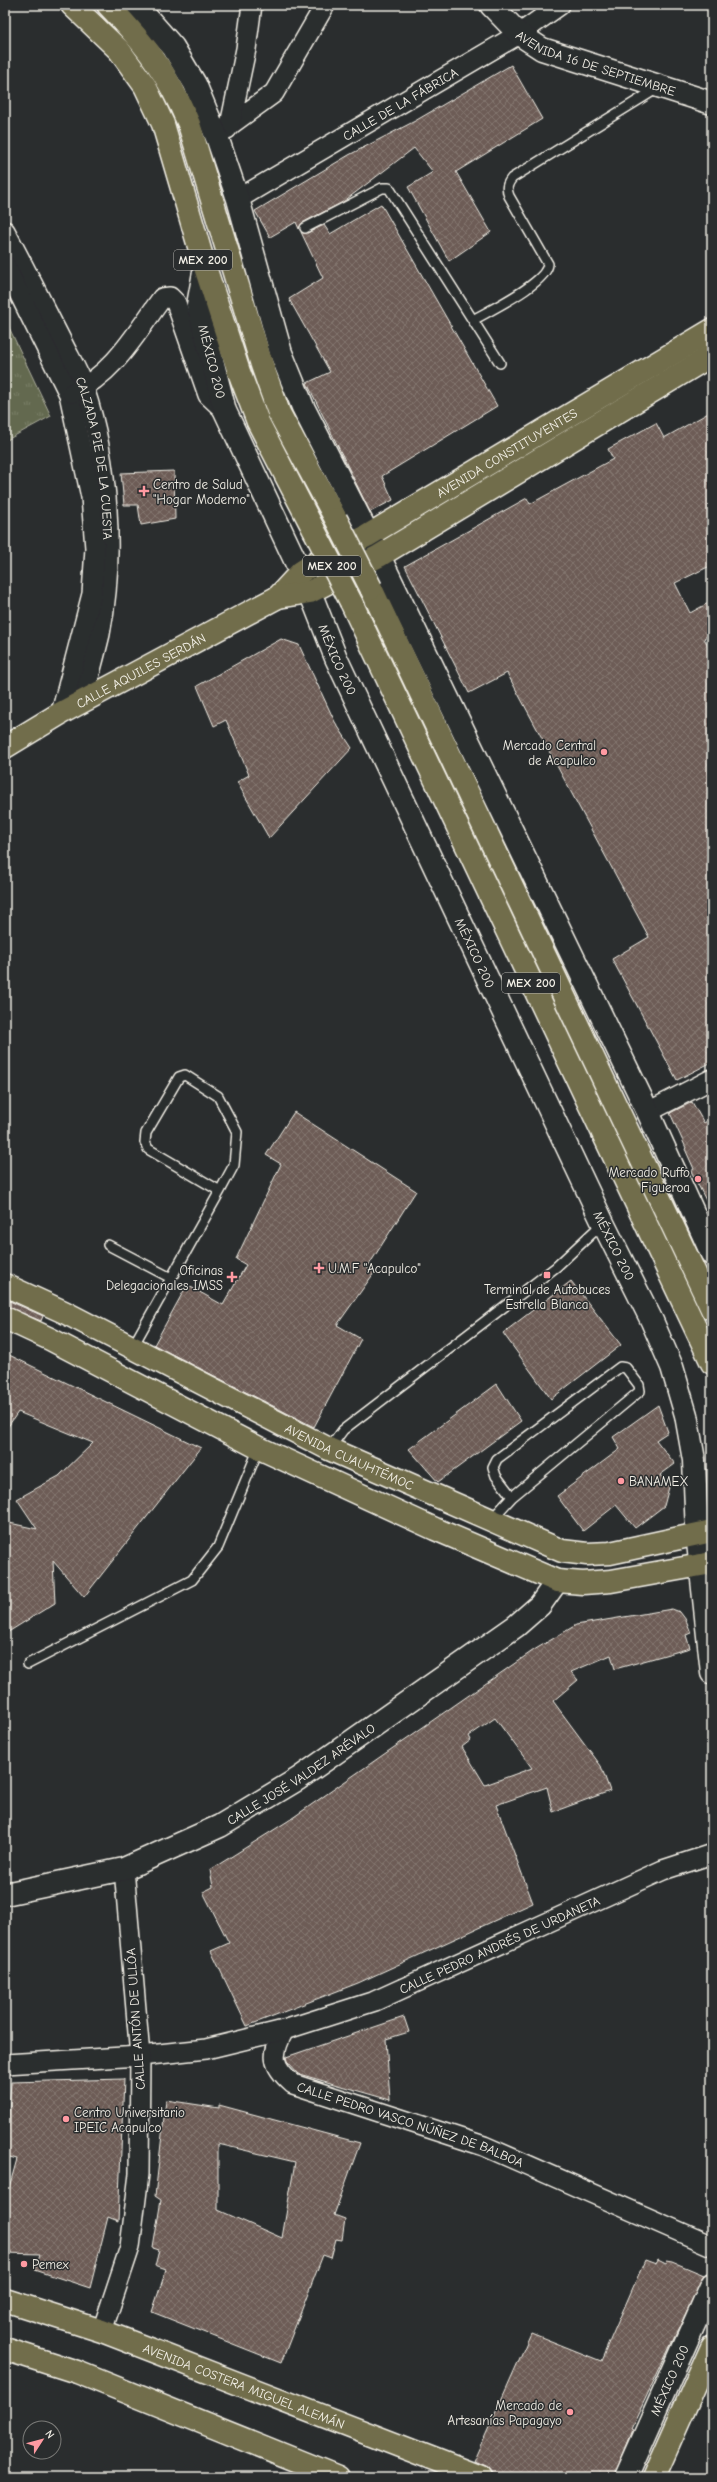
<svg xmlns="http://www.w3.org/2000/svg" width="717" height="2482" font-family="'Comic Neue',sans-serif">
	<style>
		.park { fill: url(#park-tufts); stroke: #acad9c }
		.building { fill: url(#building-cross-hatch); stroke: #f4f1e8; fill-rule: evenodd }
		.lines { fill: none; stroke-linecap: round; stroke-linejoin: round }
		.service-casing { stroke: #f4f1e8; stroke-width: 12 }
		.minor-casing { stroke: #f4f1e8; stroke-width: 22 }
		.tertiary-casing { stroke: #f4f1e8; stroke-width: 25 }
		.secondary-casing { stroke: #f4f1e8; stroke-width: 25 }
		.primary-casing { stroke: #f4f1e8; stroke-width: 25 }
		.service { stroke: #2a2d2e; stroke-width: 9 }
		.minor { stroke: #2a2d2e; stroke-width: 19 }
		.tertiary { stroke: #2a2d2e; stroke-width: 22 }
		.secondary { stroke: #2a2d2e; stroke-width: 22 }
		.primary { stroke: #716d4b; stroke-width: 22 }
		.primary-bridge-casing { stroke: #f4f1e8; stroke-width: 25; stroke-linecap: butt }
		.primary-bridge { stroke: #716d4b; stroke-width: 22 }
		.poi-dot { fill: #ff9aa2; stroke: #2a2d2e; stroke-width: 1.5 }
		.labels { text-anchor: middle; stroke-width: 3; stroke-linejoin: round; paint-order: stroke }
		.shield { fill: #2a2d2e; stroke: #b7b6b0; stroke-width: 1 }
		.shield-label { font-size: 12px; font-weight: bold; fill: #f4f1e8 }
		.street-label { font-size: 13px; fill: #f4f1e8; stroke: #2a2d2e }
		.poi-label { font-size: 13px; fill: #f4f1e8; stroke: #2a2d2e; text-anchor: start }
	</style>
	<defs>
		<pattern id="park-tufts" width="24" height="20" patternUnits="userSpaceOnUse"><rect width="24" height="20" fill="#63694f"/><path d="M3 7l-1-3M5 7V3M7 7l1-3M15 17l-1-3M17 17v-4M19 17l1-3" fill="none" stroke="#7a7f68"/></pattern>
		<pattern id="building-cross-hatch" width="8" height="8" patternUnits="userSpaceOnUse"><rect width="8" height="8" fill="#6d5c56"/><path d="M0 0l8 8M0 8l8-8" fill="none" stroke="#82746e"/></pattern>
	</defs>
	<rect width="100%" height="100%" fill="#2a2d2e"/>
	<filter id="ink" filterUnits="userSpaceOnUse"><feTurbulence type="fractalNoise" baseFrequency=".025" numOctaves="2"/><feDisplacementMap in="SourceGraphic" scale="8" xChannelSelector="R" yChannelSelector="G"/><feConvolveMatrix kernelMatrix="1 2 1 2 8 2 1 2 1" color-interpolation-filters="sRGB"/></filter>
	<g filter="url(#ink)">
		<!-- park -->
		<path class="park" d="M 5,319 L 51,416 L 5,441 Z"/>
		<!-- building -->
		<g class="building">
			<path d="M 511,65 L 542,119 L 456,172 L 491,232 L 449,261 L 408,187 L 433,172 L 414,148 L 343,202 L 302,223 L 299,229 L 296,222 L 270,237 L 255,211 L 349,155 L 415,121 Z"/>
			<path d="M 381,204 L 497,406 L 382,476 L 393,500 L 370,512 L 307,383 L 330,372 L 289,299 L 323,278 L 301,232 L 307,233 L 324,225 L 330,234 Z"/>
			<path d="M 712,411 L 712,565 L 675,583 L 690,613 L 712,601 L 712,633 L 704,638 L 712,654 L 712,1062 L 677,1080 L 612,959 L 649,937 L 507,673 L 469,693 L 405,566 L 527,498 L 530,504 L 613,459 L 608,449 L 656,423 L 664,438 Z"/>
			<path d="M 174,471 L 175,519 L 141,525 L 138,505 L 124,505 L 121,473 Z"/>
			<path d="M 281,639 L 299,645 L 335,722 L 352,748 L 269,838 L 237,782 L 249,775 L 226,720 L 214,726 L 197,686 Z"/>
			<path d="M 692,1102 L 704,1123 L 712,1118 L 712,1212 L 691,1171 L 694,1169 L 685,1149 L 686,1148 L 670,1113 Z"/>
			<path d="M 294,1112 L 416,1191 L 367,1268 L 374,1273 L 337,1325 L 361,1339 L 314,1427 L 154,1345 L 187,1285 L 223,1305 L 246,1265 L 236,1259 L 281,1164 L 266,1155 Z"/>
			<path d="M 571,1281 L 621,1345 L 551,1399 L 503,1333 Z"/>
			<path d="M 5,1299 L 43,1316 L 41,1321 L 5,1306 Z"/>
			<path d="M 5,1353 L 201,1448 L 84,1597 L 53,1561 L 55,1603 L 5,1634 L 5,1522 L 37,1529 L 17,1499 L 59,1476 L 93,1443 L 18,1412 L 5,1431 Z"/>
			<path d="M 497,1384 L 521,1421 L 438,1482 L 409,1449 Z"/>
			<path d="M 658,1405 L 668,1432 L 656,1440 L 675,1464 L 660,1475 L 669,1487 L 664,1506 L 635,1528 L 616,1505 L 583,1531 L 557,1496 L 620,1449 L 613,1437 Z"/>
			<path d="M 672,1609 L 680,1612 L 686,1620 L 691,1633 L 686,1635 L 690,1648 L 615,1669 L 611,1655 L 571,1672 L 578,1680 L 553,1701 L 601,1766 L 610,1791 L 553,1812 L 547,1787 L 496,1805 L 533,1903 L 358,1983 L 247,2026 L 211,1951 L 229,1943 L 203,1892 L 213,1887 L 210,1870 L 288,1821 L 534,1650 L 576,1625 ZM 495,1718 L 532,1768 L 485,1785 L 462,1747 L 471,1740 L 469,1736 Z"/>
			<path d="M 404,2017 L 409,2032 L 386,2039 L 390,2100 L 299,2074 L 287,2061 L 286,2057 Z"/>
			<path d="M 124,2079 L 118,2221 L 108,2217 L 90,2288 L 35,2270 L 40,2254 L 5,2253 L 5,2202 L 17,2159 L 6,2156 L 11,2082 Z"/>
			<path d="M 166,2100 L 219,2108 L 219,2105 L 360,2143 L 334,2215 L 345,2219 L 342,2240 L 336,2239 L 331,2258 L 323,2255 L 281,2363 L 152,2312 L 166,2270 L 155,2266 L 159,2250 L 153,2248 L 161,2200 L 155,2196 ZM 218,2144 L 295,2162 L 282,2238 L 218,2210 Z"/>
			<path d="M 645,2260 L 656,2264 L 658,2260 L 666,2264 L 667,2261 L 673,2262 L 704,2275 L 631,2429 L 633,2430 L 614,2477 L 501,2477 L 491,2472 L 485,2466 L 474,2461 L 531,2333 L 601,2361 Z"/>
		</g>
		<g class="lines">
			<defs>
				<g id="service">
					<path d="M 305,228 L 382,188 L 389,188 L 500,363"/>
					<path d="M 473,320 C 490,310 547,283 548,264 L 509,196 C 506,188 507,184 512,178 L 658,88"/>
					<path d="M 108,1245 L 171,1278"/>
					<path d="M 132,1348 L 220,1191 L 234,1165 L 237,1132 L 218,1096 L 185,1075 L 179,1077 L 146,1133 L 145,1142 L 148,1149 L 220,1191"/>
					<path d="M 329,1449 L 343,1430 L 556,1267 L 603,1223"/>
					<path d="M 491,1520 L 512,1497 L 640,1391 L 639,1385 L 626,1368 L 620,1367 L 497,1459 L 493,1467 L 496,1476 L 512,1497"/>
					<path d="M 28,1664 L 192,1580 L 218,1547 L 259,1448"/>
				</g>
				<g id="minor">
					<path d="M 230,125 L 274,93 L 325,5"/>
					<path d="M 227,129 L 230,125 L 246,49 L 252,5"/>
					<path id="s1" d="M 238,199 L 519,34 L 560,5"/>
					<path id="s2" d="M 5,231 C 25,268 43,305 62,342 C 69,357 79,372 84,388 C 109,462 115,557 100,634 C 95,656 88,679 83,701"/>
					<path d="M 5,265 L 69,394 L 91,497 L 95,548 L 92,594 L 61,713"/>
					<path d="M 72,393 C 114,374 136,333 162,298 L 170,297 L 176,303 L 208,395 L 225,411"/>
					<path d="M 648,1112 L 712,1079"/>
					<path id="s3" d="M 284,2030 C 271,2055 271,2065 293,2084 L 484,2146 L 712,2246"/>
					<path id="s4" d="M 5,2064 L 140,2056 L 206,2049 L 284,2030 L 375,2001 L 663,1870 L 712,1854"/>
					<path d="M 102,2331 L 130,2247 L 139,2174 L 140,2056 L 124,1869"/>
				</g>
				<g id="tertiary">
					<path d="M 136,5 L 173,47 L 195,84 L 218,140 L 238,199 L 281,353 L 303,407 L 379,556 L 648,1112 L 712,1254"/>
					<path id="s5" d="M 205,267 L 198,305 L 225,411 L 310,592 L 336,658 L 603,1223 L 652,1321 L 672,1367 L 686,1415 L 694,1460 L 697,1533 L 712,1673"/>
					<path id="s6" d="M 5,1894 L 124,1869 L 220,1826 L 298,1779 L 516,1626 L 540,1605 L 557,1581"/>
					<path id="s7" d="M 626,2477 L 712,2284"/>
				</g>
				<g id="secondary">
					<path id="s8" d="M 491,5 L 519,34 L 542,49 L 712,103"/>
				</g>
				<g id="primary">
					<path d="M 72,5 L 119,50 L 145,86 L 163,124 L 205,267 L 239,372 L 258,422 L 314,530"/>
					<path d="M 108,5 C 147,46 167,72 189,124 L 262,365 L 279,413 L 336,519"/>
					<path d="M 371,588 L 712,1309"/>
					<path id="s9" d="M 278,597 L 301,572 L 321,559 L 367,536 L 712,330"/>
					<path d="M 351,602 L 712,1363"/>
					<path id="s10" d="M 5,747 L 61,713 L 278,597 L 310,592 L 379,556 L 712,355"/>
					<path id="s11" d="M 5,1285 L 64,1312 L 329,1449 L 562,1551 L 587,1554 L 610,1553 L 712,1531"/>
					<path d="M 5,1318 L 50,1339 L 259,1448 L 435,1529 L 557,1581 L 583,1583 L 611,1581 L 712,1563"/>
					<path id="s12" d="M 5,2300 L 102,2331 L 480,2477"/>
					<path d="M 5,2349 L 77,2372 L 338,2477"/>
					<path d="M 654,2477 L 712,2347"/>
				</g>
			</defs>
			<!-- service casing -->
			<use href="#service" class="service-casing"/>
			<!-- minor casing -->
			<use href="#minor" class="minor-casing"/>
			<!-- tertiary casing -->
			<use href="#tertiary" class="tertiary-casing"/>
			<!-- secondary casing -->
			<use href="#secondary" class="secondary-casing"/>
			<!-- primary casing -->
			<use href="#primary" class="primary-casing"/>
			<!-- service -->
			<use href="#service" class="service"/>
			<!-- minor -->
			<use href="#minor" class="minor"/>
			<!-- tertiary -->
			<use href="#tertiary" class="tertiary"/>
			<!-- secondary -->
			<use href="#secondary" class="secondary"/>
			<!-- primary -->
			<use href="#primary" class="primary"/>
			<defs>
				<g id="primary-bridge">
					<path d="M 336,519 L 371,588"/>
					<path d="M 314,530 L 351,602"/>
				</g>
			</defs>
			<!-- primary-bridge casing -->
			<use href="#primary-bridge" class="primary-bridge-casing"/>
			<!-- primary-bridge -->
			<use href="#primary-bridge" class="primary-bridge"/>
		</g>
	</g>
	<!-- markers -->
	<g class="poi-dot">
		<path d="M142 485h4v4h4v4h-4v4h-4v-4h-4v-4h4z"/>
		<circle cx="604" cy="752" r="4"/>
		<circle cx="698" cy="1179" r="4"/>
		<path d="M317 1262h4v4h4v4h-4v4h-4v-4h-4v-4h4z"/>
		<rect x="543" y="1271" width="8" height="8" rx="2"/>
		<path d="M230 1271h4v4h4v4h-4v4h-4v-4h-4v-4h4z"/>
		<circle cx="621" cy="1481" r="4"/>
		<circle cx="66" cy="2119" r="4"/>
		<circle cx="24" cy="2264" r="4"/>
		<circle cx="570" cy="2412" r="4"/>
	</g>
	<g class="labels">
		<!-- shield labels -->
		<g class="shield">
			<rect x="174" y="250" width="58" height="20" rx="3"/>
			<rect x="303" y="556" width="58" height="20" rx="3"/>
			<rect x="502" y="973" width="58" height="20" rx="3"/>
		</g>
		<g class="shield-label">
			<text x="203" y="264">MEX 200</text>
			<text x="332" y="570">MEX 200</text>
			<text x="531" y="987">MEX 200</text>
		</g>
		<!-- street labels -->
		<g class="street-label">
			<text dy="5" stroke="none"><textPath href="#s8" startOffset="123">AVENIDA 16 DE SEPTIEMBRE</textPath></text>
			<text dy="5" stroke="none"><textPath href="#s1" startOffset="188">CALLE DE LA FÁBRICA</textPath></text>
			<text dy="5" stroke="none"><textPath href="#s5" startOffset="97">MÉXICO 200</textPath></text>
			<text dy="5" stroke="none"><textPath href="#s9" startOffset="272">AVENIDA CONSTITUYENTES</textPath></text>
			<text dy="5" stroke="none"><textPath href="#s2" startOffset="247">CALZADA PIE DE LA CUESTA</textPath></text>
			<text dy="5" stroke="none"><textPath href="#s5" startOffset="421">MÉXICO 200</textPath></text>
			<text dy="5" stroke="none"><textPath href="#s10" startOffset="156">CALLE AQUILES SERDÁN</textPath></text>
			<text dy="5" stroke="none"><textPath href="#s5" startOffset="745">MÉXICO 200</textPath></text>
			<text dy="5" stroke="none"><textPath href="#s5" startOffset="1069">MÉXICO 200</textPath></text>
			<text dy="5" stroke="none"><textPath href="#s11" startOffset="385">AVENIDA CUAUHTÉMOC</textPath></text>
			<text dy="5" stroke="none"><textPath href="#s6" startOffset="323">CALLE JOSÉ VALDEZ ARÉVALO</textPath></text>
			<text dy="5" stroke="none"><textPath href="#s4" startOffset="514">CALLE PEDRO ANDRÉS DE URDANETA</textPath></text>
			<text transform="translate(135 2019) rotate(-94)" y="5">CALLE ANTÓN DE ULLÓA</text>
			<text dy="5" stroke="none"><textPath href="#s3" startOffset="186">CALLE PEDRO VASCO NÚÑEZ DE BALBOA</textPath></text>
			<text dy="5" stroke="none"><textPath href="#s7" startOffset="106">MÉXICO 200</textPath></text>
			<text dy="5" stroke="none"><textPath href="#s12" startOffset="254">AVENIDA COSTERA MIGUEL ALEMÁN</textPath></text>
		</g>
		<!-- poi labels -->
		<g class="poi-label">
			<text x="153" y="489">Centro de Salud<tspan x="153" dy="15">"Hogar Moderno"</tspan></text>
			<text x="596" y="750" text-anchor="end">Mercado Central<tspan x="596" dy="15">de Acapulco</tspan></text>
			<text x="690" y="1177" text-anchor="end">Mercado Ruffo<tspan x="690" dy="15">Figueroa</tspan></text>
			<text x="328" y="1273">U.M.F "Acapulco"</text>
			<text x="223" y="1275" text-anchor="end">Oficinas<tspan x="223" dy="15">Delegacionales IMSS</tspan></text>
			<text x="547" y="1294" text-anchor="middle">Terminal de Autobuces<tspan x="547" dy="15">Estrella Blanca</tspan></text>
			<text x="629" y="1486">BANAMEX</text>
			<text x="74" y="2117">Centro Universitario<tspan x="74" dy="15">IPEIC Acapulco</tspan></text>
			<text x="32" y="2269">Pemex</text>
			<text x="562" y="2410" text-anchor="end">Mercado de<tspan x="562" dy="15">Artesanías Papagayo</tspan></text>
		</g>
	</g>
	<!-- margin -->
	<rect width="717" height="2482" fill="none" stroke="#2a2d2e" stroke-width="20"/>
	<rect x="10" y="10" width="697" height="2462" fill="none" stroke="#f4f1e8" stroke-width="1.5" filter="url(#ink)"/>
	<!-- north arrow -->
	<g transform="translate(42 2440) rotate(54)"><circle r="19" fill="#2a2d2e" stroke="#7b7b78"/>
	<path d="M0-3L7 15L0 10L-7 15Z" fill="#ff9aa2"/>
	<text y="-6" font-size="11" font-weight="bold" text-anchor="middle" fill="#f4f1e8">N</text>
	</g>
</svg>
